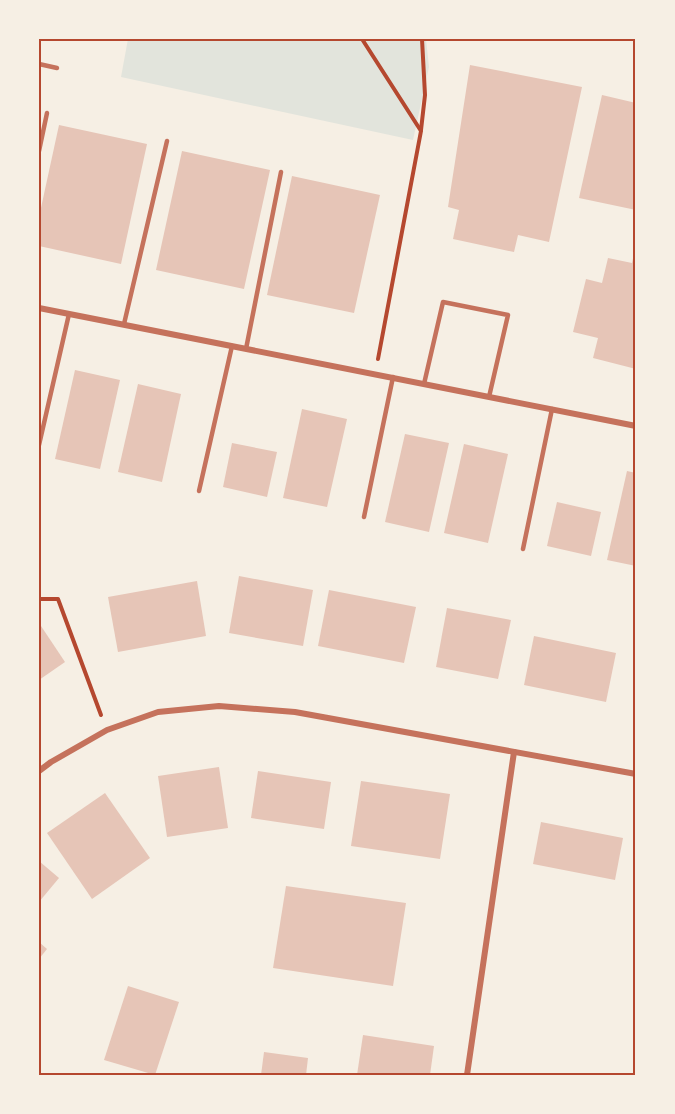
<svg xmlns="http://www.w3.org/2000/svg" width="675" height="1114" font-family="Poppins,sans-serif">
	<style>
		.green { fill: #e2e4dc }
		.building { fill: #e6c5b7 }
		.lines { fill: none; stroke-linecap: round; stroke-linejoin: round }
		.path { stroke: #b5482f; stroke-width: 4 }
		.service { stroke: #c5725c; stroke-width: 4.5 }
		.minor { stroke: #c5725c; stroke-width: 6 }
		.neatline { fill: none; stroke: #b5482f; stroke-width: 2 }
	</style>
	<rect width="100%" height="100%" fill="#f6efe4"/>
	<!-- green -->
	<path class="green" d="M 128,39 L 426,39 L 429,67 L 413,140 L 121,77 Z"/>
	<!-- building -->
	<g class="building">
		<path d="M 470,65 L 582,87 L 549,242 L 518,235 L 514,252 L 453,239 L 459,210 L 448,207 Z"/>
		<path d="M 602,95 L 636,103 L 636,210 L 579,198 Z"/>
		<path d="M 59,125 L 147,144 L 121,264 L 39,246 L 39,217 Z"/>
		<path d="M 182,151 L 270,170 L 244,289 L 156,270 Z"/>
		<path d="M 292,176 L 380,195 L 354,313 L 267,295 Z"/>
		<path d="M 635,249 L 636,249 L 636,369 L 593,358 L 598,338 L 573,332 L 586,279 L 602,283 L 608,258 L 632,263 Z"/>
		<path d="M 75,370 L 120,380 L 100,469 L 55,459 Z"/>
		<path d="M 138,384 L 181,394 L 162,482 L 118,472 Z"/>
		<path d="M 302,409 L 347,419 L 327,507 L 283,498 Z"/>
		<path d="M 405,434 L 449,443 L 429,532 L 385,522 Z"/>
		<path d="M 232,443 L 277,452 L 267,497 L 223,487 Z"/>
		<path d="M 464,444 L 508,454 L 488,543 L 444,533 Z"/>
		<path d="M 627,471 L 636,473 L 636,566 L 607,560 Z"/>
		<path d="M 557,502 L 601,512 L 591,556 L 547,546 Z"/>
		<path d="M 239,576 L 313,590 L 303,646 L 229,633 Z"/>
		<path d="M 197,581 L 206,636 L 118,652 L 108,597 Z"/>
		<path d="M 329,590 L 416,607 L 404,663 L 318,646 Z"/>
		<path d="M 447,608 L 511,620 L 498,679 L 436,667 Z"/>
		<path d="M 39,623 L 65,662 L 39,680 Z"/>
		<path d="M 534,636 L 616,653 L 606,702 L 524,685 Z"/>
		<path d="M 219,767 L 228,828 L 167,837 L 158,776 Z"/>
		<path d="M 258,771 L 331,782 L 324,829 L 251,818 Z"/>
		<path d="M 361,781 L 450,794 L 440,859 L 351,846 Z"/>
		<path d="M 105,793 L 150,858 L 92,899 L 47,833 Z"/>
		<path d="M 541,822 L 623,838 L 615,880 L 533,864 Z"/>
		<path d="M 39,861 L 59,878 L 39,902 Z"/>
		<path d="M 286,886 L 406,903 L 393,986 L 273,968 Z"/>
		<path d="M 39,942 L 47,949 L 39,959 Z"/>
		<path d="M 128,986 L 179,1002 L 155,1075 L 104,1060 Z"/>
		<path d="M 363,1035 L 434,1046 L 430,1075 L 357,1075 Z"/>
		<path d="M 264,1052 L 308,1058 L 306,1075 L 261,1075 Z"/>
	</g>
	<g class="lines">
		<!-- path -->
		<g class="path">
			<path d="M 362,39 L 421,131 L 378,359"/>
			<path d="M 421,130 L 425,95 L 422,39"/>
			<path d="M 39,599 L 58,599 L 101,715"/>
		</g>
		<!-- service -->
		<g class="service">
			<path d="M 39,64 L 57,68"/>
			<path d="M 39,151 L 47,113"/>
			<path d="M 124,324 L 167,141"/>
			<path d="M 246,349 L 281,172"/>
			<path d="M 424,384 L 443,302 L 508,315 L 489,397"/>
			<path d="M 39,445 L 69,314"/>
			<path d="M 199,491 L 232,346"/>
			<path d="M 364,517 L 393,377"/>
			<path d="M 523,549 L 552,409"/>
		</g>
		<!-- minor -->
		<g class="minor">
			<path d="M 39,308 L 636,426"/>
			<path d="M 39,771 L 51,762 L 107,730 L 158,712 L 219,706 L 295,712 L 636,774"/>
			<path d="M 467,1075 L 514,752"/>
		</g>
	</g>
	<!-- border -->
	<rect width="675" height="1114" fill="none" stroke="#f6efe4" stroke-width="81"/>
	<rect x="40" y="40" width="594" height="1034" class="neatline"/>
</svg>
